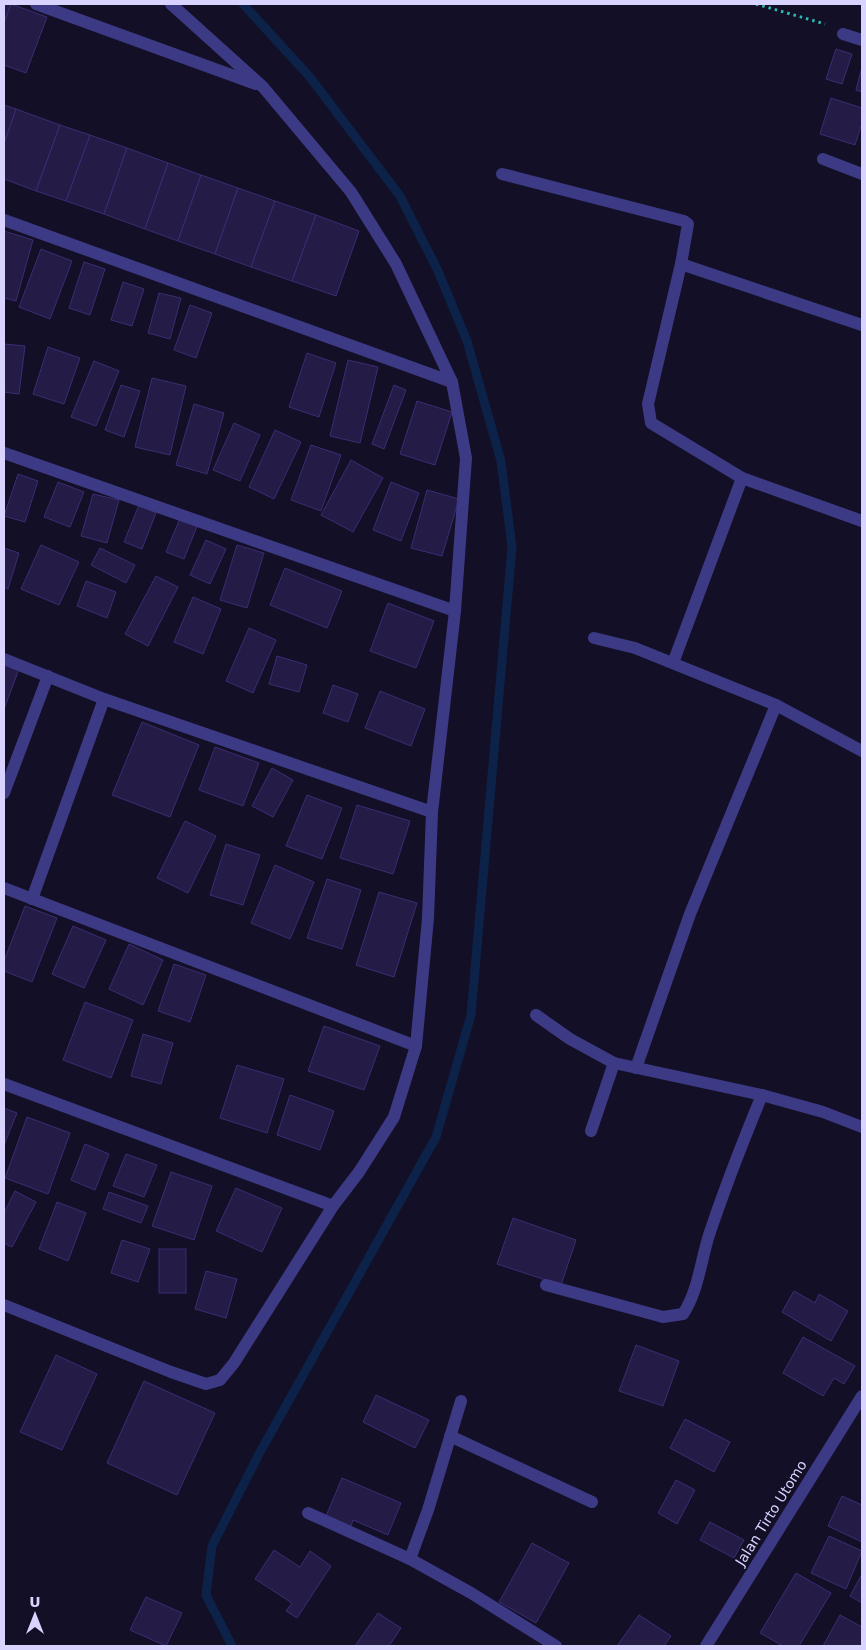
<svg xmlns="http://www.w3.org/2000/svg" width="866" height="1650" font-family="'DejaVu Sans',sans-serif">
	<style>
		.lines { fill: none; stroke-linecap: round; stroke-linejoin: round }
		.stream { stroke: #0c2248; stroke-width: 9 }
		.building { fill: #241b47; stroke: #3b2d73 }
		.path { stroke: #2fb8b0; stroke-width: 3; stroke-dasharray: 2.5 4; stroke-linecap: butt }
		.minor { stroke: #3d3a85; stroke-width: 12 }
		.tertiary { stroke: #3d3a85; stroke-width: 12 }
		.labels { text-anchor: middle; stroke-width: 4; stroke-linejoin: round; paint-order: stroke }
		.street-label { font-size: 14px; fill: #d9d4ff; stroke: #130f26 }
	</style>
	<rect width="100%" height="100%" fill="#130f26"/>
	<g class="lines">
		<!-- stream -->
		<path class="stream" d="M 232,1646 L 206,1595 L 212,1546 L 259,1454 L 436,1137 L 471,1015 L 512,547 L 501,461 L 467,341 L 438,271 L 400,196 L 309,76 L 243,4"/>
	</g>
	<!-- building -->
	<g class="building">
		<path d="M 4,4 L 11,4 L 4,23 Z"/>
		<path d="M 11,4 L 47,17 L 26,73 L 4,65 L 4,23 Z"/>
		<path d="M 836,49 L 852,54 L 842,84 L 826,79 Z"/>
		<path d="M 862,67 L 862,92 L 856,90 Z"/>
		<path d="M 831,98 L 862,108 L 862,123 L 855,145 L 820,134 Z"/>
		<path d="M 4,105 L 16,109 L 4,144 Z"/>
		<path d="M 16,109 L 60,125 L 36,191 L 4,179 L 4,144 Z"/>
		<path d="M 60,125 L 90,135 L 66,201 L 36,191 Z"/>
		<path d="M 90,135 L 127,148 L 104,214 L 66,201 Z"/>
		<path d="M 127,148 L 168,163 L 145,229 L 104,214 Z"/>
		<path d="M 168,163 L 201,175 L 178,241 L 145,229 Z"/>
		<path d="M 201,175 L 238,188 L 215,254 L 178,241 Z"/>
		<path d="M 238,188 L 275,201 L 251,267 L 215,254 Z"/>
		<path d="M 275,201 L 316,215 L 292,281 L 251,267 Z"/>
		<path d="M 316,215 L 359,231 L 336,296 L 292,281 Z"/>
		<path d="M 4,231 L 33,240 L 16,301 L 4,298 Z"/>
		<path d="M 41,249 L 72,261 L 50,319 L 19,307 Z"/>
		<path d="M 84,262 L 105,269 L 90,315 L 69,308 Z"/>
		<path d="M 123,282 L 144,289 L 132,326 L 111,320 Z"/>
		<path d="M 159,293 L 181,298 L 170,339 L 148,333 Z"/>
		<path d="M 190,305 L 212,313 L 196,358 L 174,350 Z"/>
		<path d="M 4,344 L 25,346 L 19,394 L 4,392 Z"/>
		<path d="M 48,347 L 80,358 L 64,404 L 33,394 Z"/>
		<path d="M 307,353 L 336,363 L 319,417 L 289,407 Z"/>
		<path d="M 348,360 L 378,367 L 360,443 L 330,436 Z"/>
		<path d="M 94,361 L 119,371 L 96,426 L 71,417 Z"/>
		<path d="M 152,378 L 186,386 L 170,455 L 135,447 Z"/>
		<path d="M 121,385 L 140,391 L 124,437 L 105,430 Z"/>
		<path d="M 394,385 L 406,390 L 384,449 L 372,444 Z"/>
		<path d="M 417,401 L 452,412 L 435,465 L 400,454 Z"/>
		<path d="M 194,404 L 224,413 L 207,474 L 176,465 Z"/>
		<path d="M 234,423 L 260,435 L 240,481 L 213,470 Z"/>
		<path d="M 275,430 L 301,442 L 274,499 L 249,487 Z"/>
		<path d="M 311,445 L 341,455 L 321,511 L 291,500 Z"/>
		<path d="M 351,460 L 383,478 L 353,532 L 321,515 Z"/>
		<path d="M 18,474 L 38,481 L 25,522 L 4,516 Z"/>
		<path d="M 58,482 L 84,492 L 70,527 L 44,517 Z"/>
		<path d="M 391,482 L 419,493 L 401,541 L 373,530 Z"/>
		<path d="M 427,490 L 459,499 L 442,556 L 411,548 Z"/>
		<path d="M 93,494 L 119,500 L 107,543 L 81,536 Z"/>
		<path d="M 139,505 L 156,513 L 142,549 L 124,542 Z"/>
		<path d="M 181,516 L 198,524 L 184,559 L 166,552 Z"/>
		<path d="M 206,540 L 226,549 L 210,584 L 190,575 Z"/>
		<path d="M 41,545 L 79,562 L 59,605 L 21,589 Z"/>
		<path d="M 237,545 L 264,553 L 247,608 L 220,600 Z"/>
		<path d="M 4,548 L 19,553 L 8,589 L 4,587 Z"/>
		<path d="M 100,548 L 135,565 L 126,583 L 91,565 Z"/>
		<path d="M 285,568 L 342,591 L 327,628 L 270,605 Z"/>
		<path d="M 156,576 L 178,587 L 148,646 L 125,634 Z"/>
		<path d="M 86,581 L 116,592 L 107,618 L 77,606 Z"/>
		<path d="M 193,597 L 221,609 L 203,654 L 174,642 Z"/>
		<path d="M 388,603 L 434,621 L 416,668 L 370,651 Z"/>
		<path d="M 249,628 L 276,640 L 253,693 L 226,681 Z"/>
		<path d="M 277,656 L 307,665 L 299,692 L 269,684 Z"/>
		<path d="M 4,664 L 19,669 L 4,709 Z"/>
		<path d="M 333,685 L 358,694 L 348,722 L 323,713 Z"/>
		<path d="M 380,691 L 425,709 L 411,746 L 365,728 Z"/>
		<path d="M 142,722 L 199,745 L 170,817 L 112,795 Z"/>
		<path d="M 215,747 L 259,763 L 243,806 L 199,790 Z"/>
		<path d="M 272,768 L 293,780 L 273,817 L 252,806 Z"/>
		<path d="M 307,795 L 342,808 L 322,859 L 286,846 Z"/>
		<path d="M 357,805 L 410,821 L 393,874 L 340,858 Z"/>
		<path d="M 185,821 L 216,836 L 188,893 L 157,878 Z"/>
		<path d="M 226,844 L 260,855 L 243,905 L 210,895 Z"/>
		<path d="M 275,865 L 314,882 L 290,939 L 251,923 Z"/>
		<path d="M 327,879 L 361,890 L 342,949 L 307,938 Z"/>
		<path d="M 379,892 L 417,903 L 394,977 L 356,965 Z"/>
		<path d="M 25,906 L 57,918 L 32,982 L 4,971 L 4,961 Z"/>
		<path d="M 73,926 L 106,940 L 84,988 L 52,974 Z"/>
		<path d="M 129,944 L 163,960 L 143,1005 L 109,989 Z"/>
		<path d="M 174,964 L 206,975 L 190,1022 L 158,1011 Z"/>
		<path d="M 85,1002 L 133,1020 L 111,1078 L 63,1060 Z"/>
		<path d="M 324,1026 L 380,1046 L 364,1090 L 308,1071 Z"/>
		<path d="M 143,1034 L 173,1043 L 161,1084 L 131,1076 Z"/>
		<path d="M 237,1065 L 284,1079 L 267,1133 L 220,1118 Z"/>
		<path d="M 290,1095 L 334,1111 L 320,1150 L 277,1135 Z"/>
		<path d="M 4,1108 L 17,1113 L 4,1145 Z"/>
		<path d="M 27,1117 L 70,1133 L 48,1194 L 5,1178 Z"/>
		<path d="M 85,1144 L 109,1154 L 95,1190 L 71,1180 Z"/>
		<path d="M 126,1154 L 157,1165 L 144,1197 L 113,1186 Z"/>
		<path d="M 171,1172 L 212,1186 L 194,1240 L 152,1226 Z"/>
		<path d="M 236,1188 L 282,1208 L 262,1252 L 216,1231 Z"/>
		<path d="M 15,1191 L 36,1202 L 12,1247 L 4,1243 L 4,1213 Z"/>
		<path d="M 109,1192 L 148,1206 L 141,1223 L 103,1209 Z"/>
		<path d="M 57,1202 L 86,1213 L 68,1261 L 39,1249 Z"/>
		<path d="M 513,1218 L 576,1240 L 561,1285 L 497,1264 Z"/>
		<path d="M 122,1240 L 150,1249 L 138,1282 L 111,1273 Z"/>
		<rect x="159" y="1249" width="27" height="44"/>
		<path d="M 206,1271 L 237,1279 L 226,1318 L 195,1309 Z"/>
		<path d="M 794,1291 L 815,1303 L 819,1294 L 848,1311 L 831,1341 L 782,1312 Z"/>
		<path d="M 803,1337 L 855,1366 L 844,1384 L 834,1378 L 823,1396 L 783,1373 Z"/>
		<path d="M 636,1345 L 679,1361 L 663,1406 L 619,1391 Z"/>
		<path d="M 56,1355 L 97,1374 L 62,1450 L 20,1432 Z"/>
		<path d="M 144,1381 L 215,1413 L 177,1495 L 107,1463 Z"/>
		<path d="M 376,1395 L 429,1420 L 415,1448 L 363,1422 Z"/>
		<path d="M 685,1419 L 730,1442 L 714,1472 L 670,1448 Z"/>
		<path d="M 342,1478 L 401,1503 L 388,1535 L 353,1520 L 351,1526 L 326,1516 Z"/>
		<path d="M 676,1480 L 695,1490 L 677,1524 L 658,1513 Z"/>
		<path d="M 842,1496 L 862,1505 L 862,1542 L 828,1526 Z"/>
		<path d="M 710,1522 L 744,1540 L 734,1558 L 700,1540 Z"/>
		<path d="M 829,1536 L 862,1551 L 846,1589 L 811,1573 Z"/>
		<path d="M 532,1543 L 569,1563 L 536,1623 L 499,1602 Z"/>
		<path d="M 274,1550 L 300,1567 L 310,1551 L 331,1566 L 297,1618 L 286,1611 L 292,1603 L 255,1579 Z"/>
		<path d="M 796,1573 L 831,1593 L 799,1646 L 783,1646 L 760,1633 Z"/>
		<path d="M 862,1574 L 862,1603 L 850,1596 Z"/>
		<path d="M 146,1597 L 182,1613 L 166,1646 L 130,1630 Z"/>
		<path d="M 378,1613 L 401,1628 L 389,1646 L 355,1646 Z"/>
		<path d="M 639,1615 L 671,1636 L 664,1646 L 617,1646 Z"/>
		<path d="M 840,1615 L 862,1627 L 862,1646 L 823,1646 Z"/>
	</g>
	<g class="lines">
		<!-- path -->
		<path class="path" d="M 756,4 L 825,24"/>
		<!-- minor -->
		<g class="minor">
			<path d="M 36,4 L 256,84"/>
			<path d="M 843,34 L 862,40"/>
			<path d="M 823,159 L 862,174"/>
			<path d="M 502,174 L 684,221 L 688,224 L 681,264 L 648,404 L 651,423 L 742,478 L 862,521"/>
			<path d="M 4,220 L 452,382"/>
			<path d="M 681,264 L 862,325"/>
			<path d="M 4,453 L 455,611"/>
			<path d="M 594,638 L 635,648 L 776,705 L 862,751"/>
			<path d="M 4,659 L 104,699 L 432,812"/>
			<path d="M 673,663 L 742,478"/>
			<path d="M 4,793 L 48,676"/>
			<path d="M 4,888 L 416,1046"/>
			<path d="M 32,899 L 104,699"/>
			<path d="M 536,1015 L 570,1039 L 614,1063 L 762,1095 L 823,1112 L 862,1127"/>
			<path d="M 636,1068 L 690,914 L 776,705"/>
			<path d="M 4,1084 L 333,1206"/>
			<path d="M 591,1131 L 614,1063"/>
			<path d="M 546,1285 L 663,1317 L 683,1314 C 698,1292 701,1260 709,1235 C 725,1187 743,1141 762,1095"/>
			<path d="M 4,1305 L 171,1372 L 206,1384 L 220,1380 L 234,1363 L 333,1206 L 359,1172 L 394,1117 L 416,1046 L 428,918 L 432,812 L 455,611 L 466,458 L 452,382 L 396,264 L 351,192 L 263,87 L 171,4"/>
			<path d="M 450,1436 L 592,1502"/>
			<path d="M 308,1513 L 410,1559 L 471,1593 L 556,1646"/>
			<path d="M 410,1559 L 428,1510 L 461,1401"/>
		</g>
		<!-- tertiary -->
		<path class="tertiary" d="M 706,1646 L 862,1396"/>
	</g>
	<g class="labels">
		<!-- street labels -->
		<g class="street-label">
			<text transform="translate(771 1513) rotate(-58)" y="5">Jalan Tirto Utomo</text>
		</g>
	</g>
	<!-- border -->
	<rect width="866" height="1650" fill="none" stroke="#d9d4ff" stroke-width="10"/>
	<!-- north arrow -->
	<g transform="translate(35 1615)" stroke="#130f26" stroke-width="4" paint-order="stroke">
	<path d="M0-4L9 19L0 12L-9 19Z" fill="#d9d4ff"/>
	<text y="-8" font-size="14" font-weight="bold" text-anchor="middle" fill="#d9d4ff">U</text>
	</g>
</svg>
